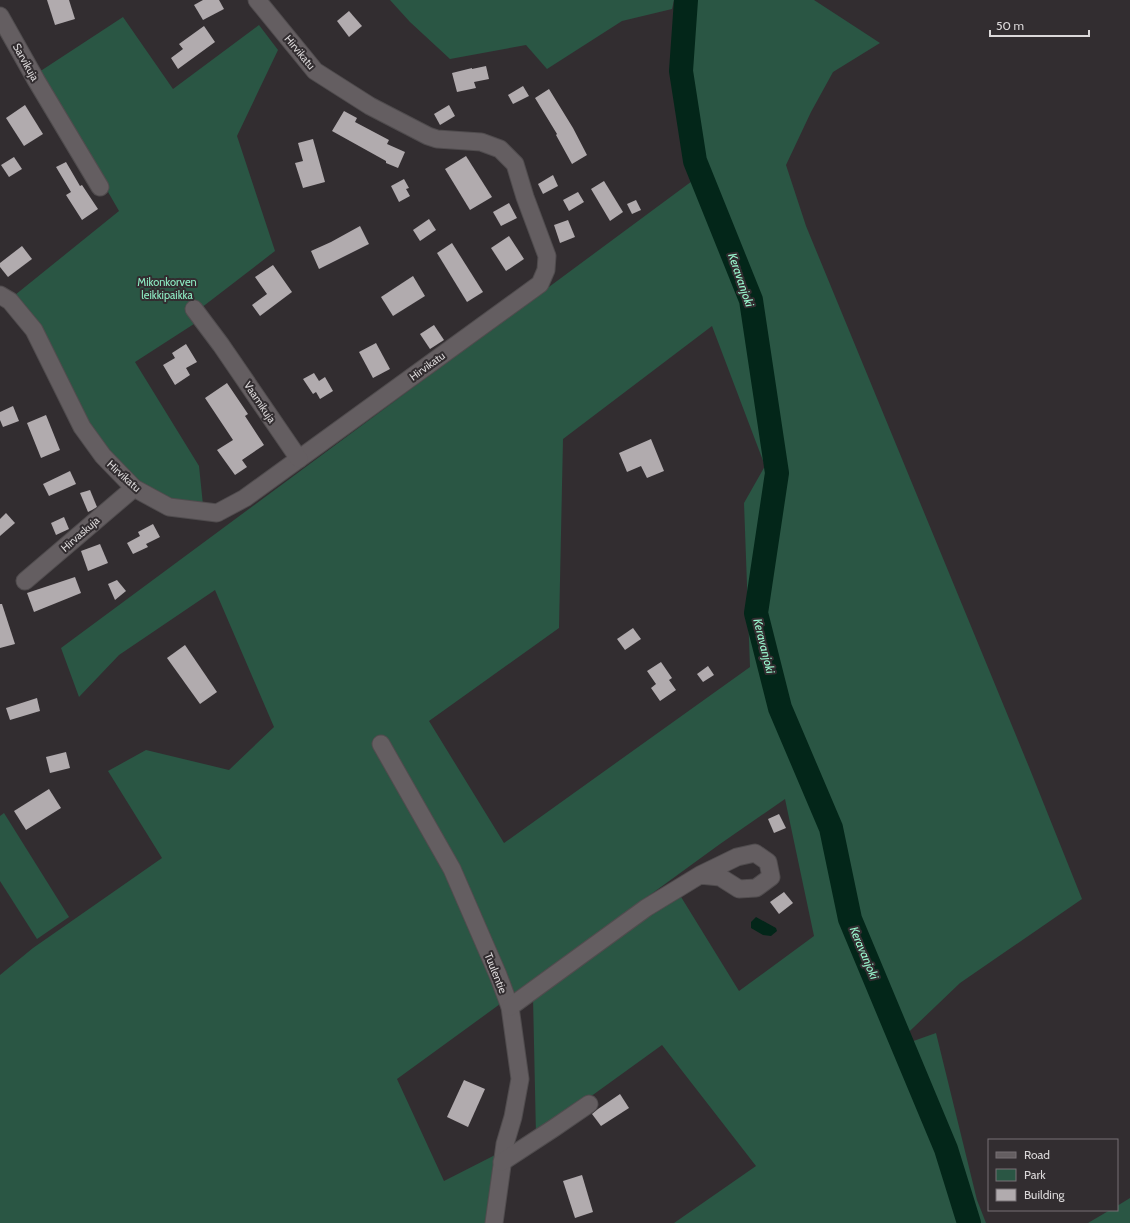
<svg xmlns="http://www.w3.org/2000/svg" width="1130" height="1223" font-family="Cabin,sans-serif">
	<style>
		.green { fill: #2a5644; fill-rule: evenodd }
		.water { fill: #032619 }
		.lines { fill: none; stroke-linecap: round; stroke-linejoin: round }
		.river { stroke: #032619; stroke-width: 24 }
		.building { fill: #b1abae }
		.minor-casing { stroke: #504c4e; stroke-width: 19 }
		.minor { stroke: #645e61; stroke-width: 17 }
		.labels { text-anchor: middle; stroke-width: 4; stroke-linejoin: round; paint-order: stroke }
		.street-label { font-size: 11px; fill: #dbd8d9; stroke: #322d30 }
		.park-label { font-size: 11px; fill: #8eedc4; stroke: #322d30 }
		.water-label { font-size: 12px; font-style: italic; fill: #9bfad0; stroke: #322d30 }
	</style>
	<rect width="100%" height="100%" fill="#322d30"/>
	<!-- green -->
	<g class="green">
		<path d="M 390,0 L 674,0 L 672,9 L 622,21 L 547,69 L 526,45 L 450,59 L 410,22 Z"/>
		<path d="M 696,0 L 814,0 L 880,43 L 833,72 L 811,112 L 786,165 L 806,226 L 1029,767 L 1082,899 L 960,983 L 891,1049 L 936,1033 L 977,1200 L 986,1223 L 674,1223 L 756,1166 L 662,1045 L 536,1136 L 533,997 L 678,892 L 739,991 L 814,936 L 785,799 L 720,844 L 397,1079 L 444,1181 L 499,1153 L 489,1223 L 0,1223 L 0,975 L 33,948 L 162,858 L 108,771 L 146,750 L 229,770 L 274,727 L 215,590 L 119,655 L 79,697 L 61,648 L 707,170 L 691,73 ZM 712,326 L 765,466 L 744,503 L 750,667 L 504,843 L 429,721 L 559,628 L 563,439 Z"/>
		<path d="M 123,17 L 173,89 L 259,25 L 278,50 L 237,136 L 275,251 L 201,308 L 197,322 L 135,362 L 199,466 L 203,505 L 171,501 L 137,482 L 107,450 L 77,405 L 15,295 L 119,211 L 39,72 Z"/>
		<path d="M 4,813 L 69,917 L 37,939 L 0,881 L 0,816 Z"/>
		<path d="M 1130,1198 L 1130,1223 L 1088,1223 L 1110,1210 L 1117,1210 L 1117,1206 Z"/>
	</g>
	<!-- water -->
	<path class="water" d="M 756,917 L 776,928 L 777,931 L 771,936 L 763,935 L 751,928 L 751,922 Z"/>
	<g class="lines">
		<!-- river -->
		<path class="river" d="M 686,0 L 681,71 L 695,161 L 751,300 L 777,473 L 756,613 L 780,708 L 831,828 L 850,919 L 946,1149 L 969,1223"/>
	</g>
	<!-- building -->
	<g class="building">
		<path d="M 47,0 L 69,0 L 75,19 L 55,25 Z"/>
		<path d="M 203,0 L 219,0 L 224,9 L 203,20 L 194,5 Z"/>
		<path d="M 349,11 L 362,26 L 349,37 L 337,21 Z"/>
		<path d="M 204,26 L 215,42 L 178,69 L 171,58 L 183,49 L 179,44 Z"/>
		<path d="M 486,66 L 489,79 L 474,82 L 476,88 L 457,92 L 452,73 L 472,68 L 472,69 Z"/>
		<path d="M 523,86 L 529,96 L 513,104 L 508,95 Z"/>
		<path d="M 549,89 L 573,128 L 587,155 L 572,164 L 556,135 L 557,134 L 535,98 Z"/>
		<path d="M 25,105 L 43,134 L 24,146 L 6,118 Z"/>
		<path d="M 449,105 L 455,116 L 440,125 L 434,114 Z"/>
		<path d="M 344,111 L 357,118 L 355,122 L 389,140 L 387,144 L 405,152 L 398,168 L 386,163 L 386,161 L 332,131 Z"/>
		<path d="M 313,139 L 325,182 L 303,188 L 295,163 L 303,161 L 298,143 Z"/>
		<path d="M 466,156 L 492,197 L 470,210 L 445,169 Z"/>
		<path d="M 14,157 L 22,169 L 9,177 L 1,165 Z"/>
		<path d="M 66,162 L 80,186 L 82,185 L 98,209 L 82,220 L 66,195 L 71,192 L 56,167 Z"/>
		<path d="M 553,175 L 558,186 L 543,194 L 538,184 Z"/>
		<path d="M 404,179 L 409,188 L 406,189 L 410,196 L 399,202 L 391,186 Z"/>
		<path d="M 604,181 L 623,212 L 610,221 L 591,189 Z"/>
		<path d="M 578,192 L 584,202 L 569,211 L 563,200 Z"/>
		<path d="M 636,200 L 641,210 L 632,214 L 627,204 Z"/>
		<path d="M 509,203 L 517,218 L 501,226 L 493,212 Z"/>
		<path d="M 429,219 L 436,230 L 420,241 L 413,230 Z"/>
		<path d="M 568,220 L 575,237 L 560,243 L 554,225 Z"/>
		<path d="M 360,226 L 369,244 L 319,269 L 311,251 L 331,242 Z"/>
		<path d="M 509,236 L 524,259 L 506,271 L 491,248 Z"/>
		<path d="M 452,243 L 483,292 L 467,302 L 437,253 Z"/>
		<path d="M 22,246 L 32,259 L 8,277 L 0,267 L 0,263 Z"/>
		<path d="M 273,265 L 292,292 L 260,316 L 252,305 L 267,294 L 255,277 Z"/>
		<path d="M 413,276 L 425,296 L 393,316 L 381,297 Z"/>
		<path d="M 434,325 L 444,340 L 430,349 L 420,334 Z"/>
		<path d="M 376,343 L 390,369 L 373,378 L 359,352 Z"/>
		<path d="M 186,344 L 197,362 L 186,368 L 190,375 L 175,385 L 163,365 L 175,358 L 172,353 Z"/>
		<path d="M 314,373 L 319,381 L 325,377 L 333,391 L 320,399 L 316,392 L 313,394 L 303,379 Z"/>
		<path d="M 227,383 L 248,414 L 245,416 L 264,445 L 242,460 L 247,467 L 235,475 L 217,450 L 233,440 L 205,398 Z"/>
		<path d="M 13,406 L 19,421 L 3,427 L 0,420 L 0,412 Z"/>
		<path d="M 46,415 L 60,450 L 41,458 L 27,423 Z"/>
		<path d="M 651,439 L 664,471 L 647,478 L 641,466 L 627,472 L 619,453 Z"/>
		<path d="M 70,471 L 76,484 L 49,496 L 43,484 Z"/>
		<path d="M 90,490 L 97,507 L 92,510 L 88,512 L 80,493 Z"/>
		<path d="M 6,513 L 15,523 L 0,536 L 0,519 Z"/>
		<path d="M 64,517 L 69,529 L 56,535 L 51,523 Z"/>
		<path d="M 153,524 L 160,537 L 146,544 L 148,547 L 133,554 L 127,543 L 140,536 L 138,532 Z"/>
		<path d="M 100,544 L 108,563 L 88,571 L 81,551 Z"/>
		<path d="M 75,577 L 81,593 L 34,612 L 27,593 Z"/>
		<path d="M 117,580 L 126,591 L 115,600 L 108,584 Z"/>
		<path d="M 0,604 L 2,604 L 15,644 L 0,648 Z"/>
		<path d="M 633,628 L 641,639 L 625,650 L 617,639 Z"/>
		<path d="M 185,645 L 217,692 L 200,704 L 167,658 Z"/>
		<path d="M 661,662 L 672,678 L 669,680 L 676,690 L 660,701 L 651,688 L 656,684 L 647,671 Z"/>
		<path d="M 708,666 L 714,675 L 703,682 L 697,674 Z"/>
		<path d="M 37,698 L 40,711 L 10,720 L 6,708 Z"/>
		<path d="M 66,752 L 70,768 L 50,773 L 46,757 Z"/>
		<path d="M 49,789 L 61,808 L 26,830 L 14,811 Z"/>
		<path d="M 779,814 L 786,828 L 774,833 L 768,819 Z"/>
		<path d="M 784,892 L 793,903 L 779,914 L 770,902 Z"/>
		<path d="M 464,1080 L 485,1089 L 468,1127 L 447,1117 Z"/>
		<path d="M 620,1094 L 629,1108 L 601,1126 L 592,1114 L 598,1109 Z"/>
		<path d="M 582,1175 L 593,1212 L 575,1218 L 563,1181 Z"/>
	</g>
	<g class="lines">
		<defs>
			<g id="minor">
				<path d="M 0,16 L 36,80 L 100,187"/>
				<path d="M 0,295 L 10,301 L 34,330 L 82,427 L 103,456 L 134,488 L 169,507 L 217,513 L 245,498 L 540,284 L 546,270 L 547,256 L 525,197 L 515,164 L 500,149 L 481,142 L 437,139 L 428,136 L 370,106 L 315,71 L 257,0"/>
				<path d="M 194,309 L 221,345 L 299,459"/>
				<path d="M 25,581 L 134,488"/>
				<path d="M 381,744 L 452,869 L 498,975 L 510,1007 L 520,1079 L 513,1117 L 505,1144 L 494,1223"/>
				<path d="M 510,1007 L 646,908 L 700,875 L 720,877 L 739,889 L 756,888 L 771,877 L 768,862 L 755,853 L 737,857 L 700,875"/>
				<path d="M 502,1162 L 554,1128 L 589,1104"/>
			</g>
		</defs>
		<!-- minor casing -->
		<use href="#minor" class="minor-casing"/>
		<!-- minor -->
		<use href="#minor" class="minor"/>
	</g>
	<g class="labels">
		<!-- street labels -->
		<g class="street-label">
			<text transform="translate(300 52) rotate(50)" y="4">Hirvikatu</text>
			<text transform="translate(26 62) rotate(61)" y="4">Sarvikuja</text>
			<text transform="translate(427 366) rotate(-36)" y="4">Hirvikatu</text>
			<text transform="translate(260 402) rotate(56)" y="4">Vaamikuja</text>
			<text transform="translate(124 476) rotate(42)" y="4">Hirvikatu</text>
			<text transform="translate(80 534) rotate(-41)" y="4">Hirvaskuja</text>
			<text transform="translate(496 973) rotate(68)" y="4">Tuulentie</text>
		</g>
		<!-- park labels -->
		<g class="park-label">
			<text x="167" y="286">Mikonkorven<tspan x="167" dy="13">leikkipaikka</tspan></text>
		</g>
		<!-- water labels -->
		<g class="water-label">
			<text transform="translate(741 280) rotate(71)" y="4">Keravanjoki</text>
			<text transform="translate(764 646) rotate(76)" y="4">Keravanjoki</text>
			<text transform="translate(864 953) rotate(67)" y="4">Keravanjoki</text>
		</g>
	</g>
	<!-- legend -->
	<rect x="988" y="1139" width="130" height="72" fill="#322d30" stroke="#767174"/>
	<rect x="996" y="1152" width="20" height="6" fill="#645e61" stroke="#767174"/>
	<text x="1024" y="1159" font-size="12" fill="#dbd8d9">Road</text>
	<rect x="996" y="1169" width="20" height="12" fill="#2a5644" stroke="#767174"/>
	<text x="1024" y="1179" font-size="12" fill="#dbd8d9">Park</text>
	<rect x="996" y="1189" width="20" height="12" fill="#b1abae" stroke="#767174"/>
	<text x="1024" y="1199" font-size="12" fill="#dbd8d9">Building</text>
	<!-- scale -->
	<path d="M990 30v6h99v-6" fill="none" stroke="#dbd8d9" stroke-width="2"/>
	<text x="996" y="30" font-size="12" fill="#dbd8d9" stroke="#322d30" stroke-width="3" paint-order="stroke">50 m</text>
</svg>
